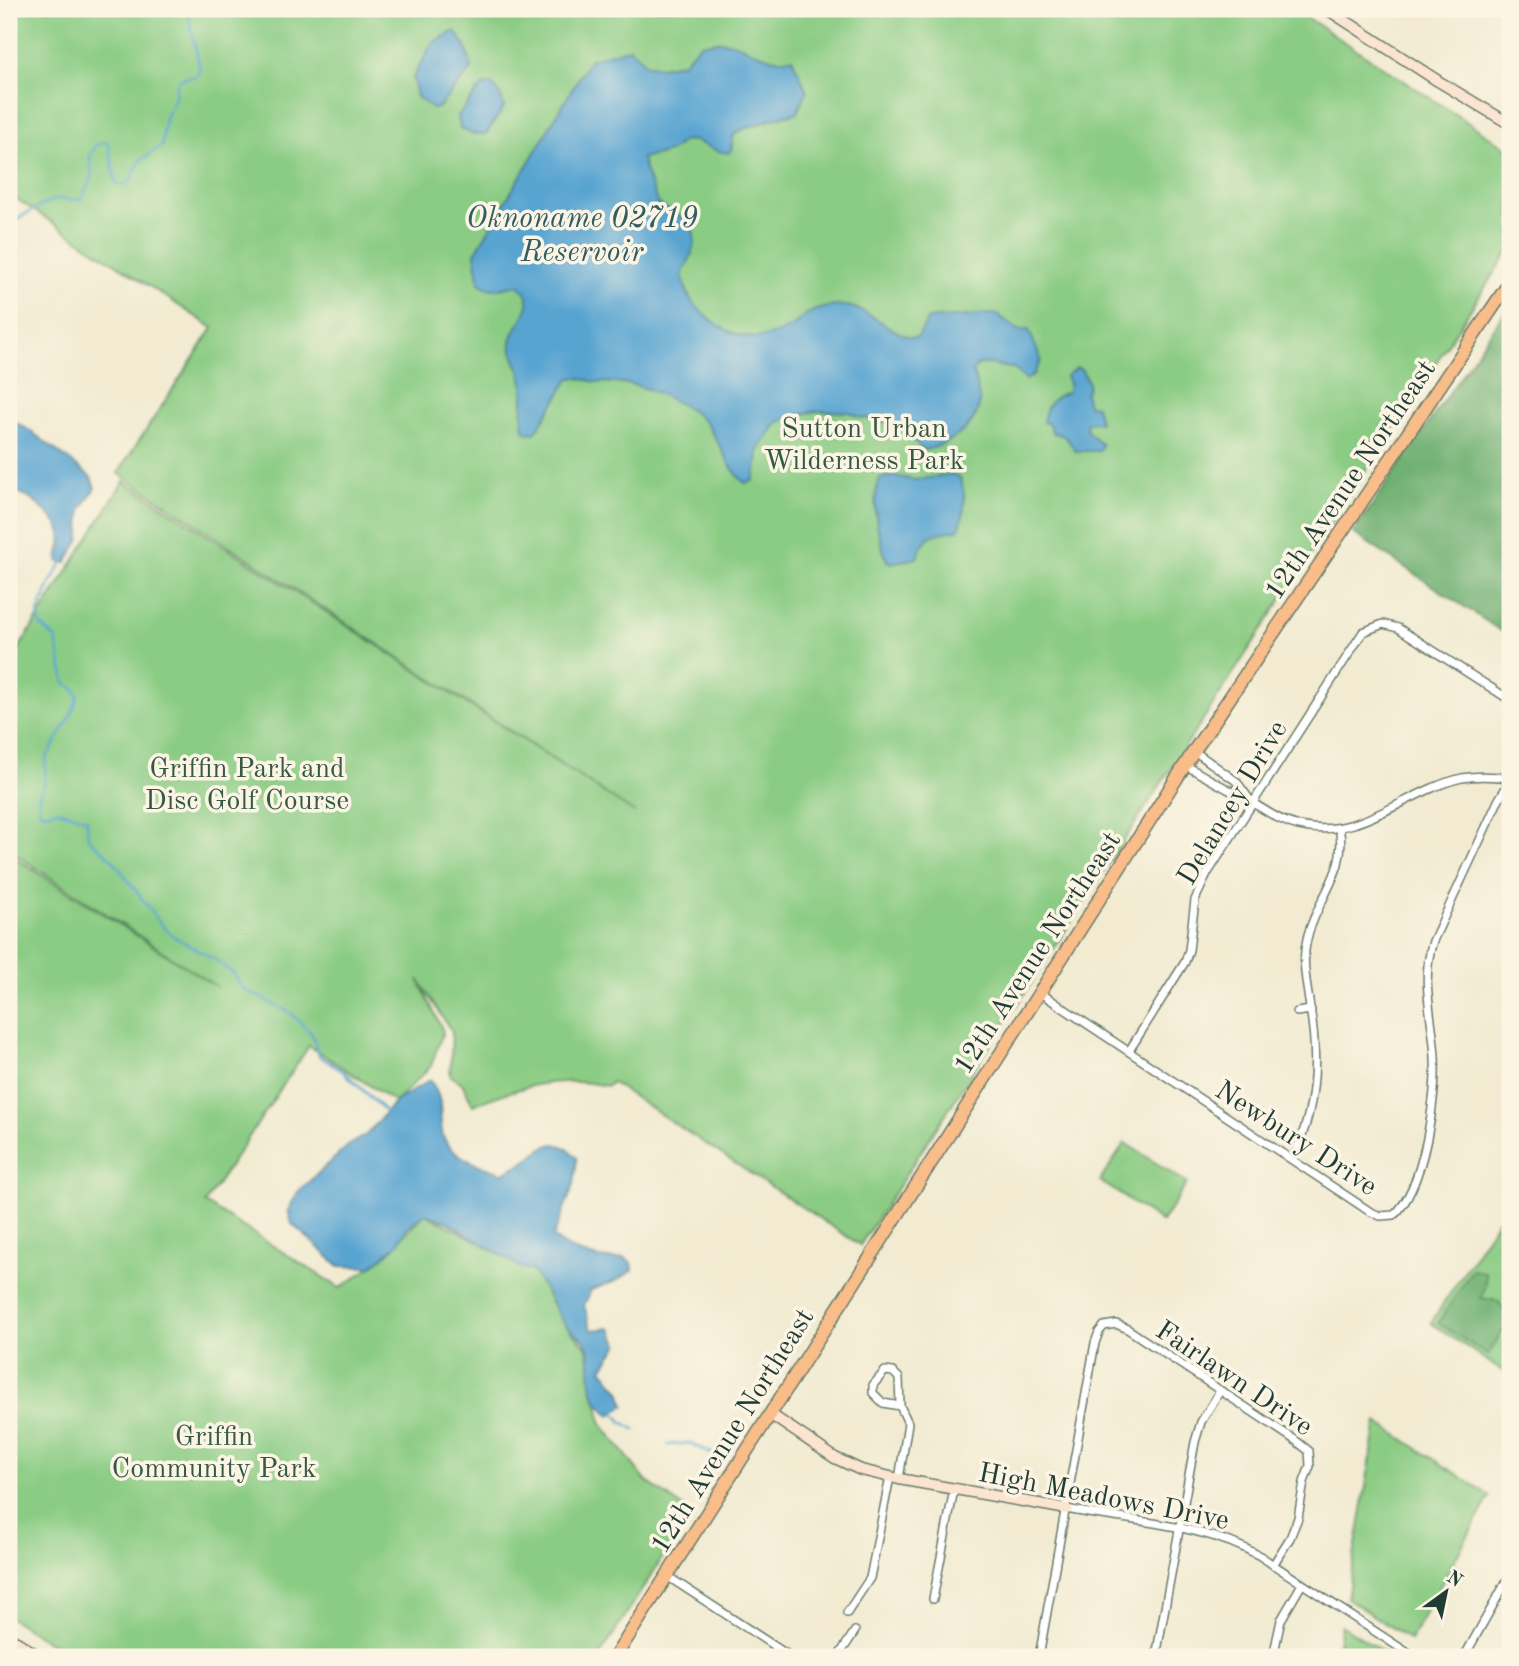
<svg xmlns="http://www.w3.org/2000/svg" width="1519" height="1666" font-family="'Old Standard TT',serif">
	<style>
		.green { fill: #8bcc84; stroke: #55845c; stroke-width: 2 }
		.forest { fill: #70b072; stroke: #487653; stroke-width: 2 }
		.water { fill: #59a4d1; stroke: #3c7082; stroke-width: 2 }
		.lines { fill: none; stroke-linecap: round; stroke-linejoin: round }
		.stream { stroke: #59a4d1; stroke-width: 2.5 }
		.street-casing { stroke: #697a6b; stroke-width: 10 }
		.secondary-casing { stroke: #697a6b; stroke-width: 13 }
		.primary-casing { stroke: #697a6b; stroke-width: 15 }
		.street { stroke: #fff; stroke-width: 7 }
		.secondary { stroke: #fce5d0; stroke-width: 10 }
		.primary { stroke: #f8bd89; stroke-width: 12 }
		.labels { text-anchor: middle; stroke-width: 7; stroke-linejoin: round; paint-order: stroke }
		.park-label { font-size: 28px; fill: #355a44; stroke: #fcf5e5 }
		.street-label { font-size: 28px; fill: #1f3d34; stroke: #fcf5e5 }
		.water-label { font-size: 30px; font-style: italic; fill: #305c63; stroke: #fcf5e5 }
	</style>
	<rect width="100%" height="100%" fill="#fcf5e5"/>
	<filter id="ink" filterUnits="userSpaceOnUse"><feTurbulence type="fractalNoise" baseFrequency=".0143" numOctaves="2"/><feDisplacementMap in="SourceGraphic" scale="14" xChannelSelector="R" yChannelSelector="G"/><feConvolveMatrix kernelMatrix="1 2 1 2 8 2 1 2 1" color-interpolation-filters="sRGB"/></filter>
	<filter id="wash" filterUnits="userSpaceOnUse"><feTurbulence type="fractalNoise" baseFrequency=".00686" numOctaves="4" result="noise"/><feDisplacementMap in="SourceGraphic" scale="28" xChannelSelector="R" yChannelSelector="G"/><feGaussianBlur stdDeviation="1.57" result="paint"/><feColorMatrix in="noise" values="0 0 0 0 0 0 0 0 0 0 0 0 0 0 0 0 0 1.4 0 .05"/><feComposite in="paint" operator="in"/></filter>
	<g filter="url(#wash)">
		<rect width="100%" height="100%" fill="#f2ebd2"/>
		<!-- green -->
		<g class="green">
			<path d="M 9,9 L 1294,9 L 1510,150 L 1510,249 L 860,1245 L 611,1082 L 608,1086 C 556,1075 522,1086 473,1105 L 462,1083 L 450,1075 L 452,1032 L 418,979 L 443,1031 L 431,1066 L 395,1102 L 309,1046 L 205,1203 L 340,1288 L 375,1264 L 425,1214 L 532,1270 L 572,1332 L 586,1346 L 602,1424 L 646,1481 L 691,1513 L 599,1657 L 72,1657 L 9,1617 L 9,854 L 217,987 L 9,850 L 9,664 L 124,481 L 635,813 L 118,473 L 213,328 L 9,194 Z"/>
			<path d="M 1125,1143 L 1187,1183 L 1162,1222 L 1100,1181 Z"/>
			<path d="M 1510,1201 L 1510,1376 L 1431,1323 Z"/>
			<path d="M 1377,1422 L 1490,1496 L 1410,1640 L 1347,1598 Z"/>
			<path d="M 1341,1625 L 1392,1657 L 1336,1657 Z"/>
		</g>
		<!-- forest -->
		<g class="forest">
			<path d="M 1510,304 L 1510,637 L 1353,533 Z"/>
			<path d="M 1472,1270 L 1485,1272 L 1486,1285 L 1481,1298 L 1498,1301 L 1505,1312 L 1509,1327 L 1501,1333 L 1488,1355 L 1438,1323 Z"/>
		</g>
		<!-- water -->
		<g class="water">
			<path d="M 455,31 L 466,47 L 472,69 L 438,108 L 433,109 L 417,97 L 413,78 L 433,42 Z"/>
			<path d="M 717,41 C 739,41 755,55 776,59 C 781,60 787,58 792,58 L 807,91 L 797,113 C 787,114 738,129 734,135 C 732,139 732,147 731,152 C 715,155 703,140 688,140 C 679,141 680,144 674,149 C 667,155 651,156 642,158 C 645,174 652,186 657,202 C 663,209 672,211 680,216 C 704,231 693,255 682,274 C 688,300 692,305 713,321 C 739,341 765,343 792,326 C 798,322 803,316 809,313 C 818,308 836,305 846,306 C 871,309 899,341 918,337 L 928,319 L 991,314 L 998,315 L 1018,330 L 1029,330 L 1041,360 L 1034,374 L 1026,380 L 1014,368 C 1000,368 991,361 977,365 L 973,372 C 975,381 981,396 979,406 C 974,429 946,446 924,450 L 895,424 L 859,417 L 849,412 L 817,411 L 789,417 L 776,424 L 758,452 L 756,471 L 753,481 L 745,483 C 726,467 720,439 703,420 C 689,406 649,387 629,384 C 619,382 608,383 597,382 C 587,381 580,376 570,378 L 535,433 L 525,432 C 519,413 526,396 522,378 C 520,366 510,355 511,342 C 513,322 544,305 518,285 C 503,288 491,293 479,283 L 475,253 L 590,59 L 630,48 L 646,64 L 659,67 L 683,63 L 700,44 Z"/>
			<path d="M 491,84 L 500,94 L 504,107 L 486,134 L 472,134 L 460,128 L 458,116 L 482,86 Z"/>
			<path d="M 1076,368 L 1081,369 C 1086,378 1092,384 1085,393 L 1088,405 L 1096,406 L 1100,422 L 1086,423 L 1087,431 L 1102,445 L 1099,451 L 1075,451 C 1069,440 1065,434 1053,433 L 1049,424 L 1043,422 C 1046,405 1051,397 1068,392 L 1069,383 L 1066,376 Z"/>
			<path d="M 9,418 L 32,432 L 91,477 L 95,488 L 81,510 L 80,539 L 66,563 L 58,561 C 58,551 64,544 61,534 C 57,516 26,493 9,489 Z"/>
			<path d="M 953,474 L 960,478 C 966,494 966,514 958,530 C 934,533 925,533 917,558 L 891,563 L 887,561 C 878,536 870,503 880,478 L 895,476 L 915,480 Z"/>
			<path d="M 430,1080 C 445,1102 438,1109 442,1132 C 446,1156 483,1167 503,1173 C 510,1169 517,1166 524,1162 C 544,1148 555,1132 577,1158 L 574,1184 L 553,1237 C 572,1253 600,1262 625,1258 L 632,1263 L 633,1270 L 616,1281 L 591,1290 L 584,1305 L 591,1330 L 610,1328 L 619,1344 L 602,1369 L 620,1391 L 625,1405 L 610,1415 C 577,1388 599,1359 584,1340 C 580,1336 574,1334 570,1330 C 554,1312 546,1289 532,1270 L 522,1268 L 447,1222 L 425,1214 L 408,1227 L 396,1246 L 371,1267 L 339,1266 L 292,1224 L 288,1210 L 298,1192 L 350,1144 L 367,1134 L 395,1102 Z"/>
		</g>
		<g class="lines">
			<!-- stream -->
			<g class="stream">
				<path d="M 9,225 C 18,218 48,200 59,199 C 67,198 73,201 81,199 L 92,178 L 90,156 L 96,145 L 107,142 L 109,146 L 116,183 L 121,185 L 128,184 L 141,160 L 162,146 L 165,118 L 175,98 L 176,86 L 180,79 L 196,76 L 200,68 L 187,9"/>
				<path d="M 63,561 L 50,584 L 38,612 L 40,625 L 56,639 L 65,682 L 75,690 L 78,697 L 71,715 L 46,759 L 44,785 L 38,799 L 40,811 L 43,813 L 58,810 L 87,819 L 88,838 L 113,860 L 164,928 L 175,937 L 214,959 L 234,974 L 243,989 L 291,1013 L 312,1034 L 319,1056 L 344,1072 L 388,1114"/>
				<path d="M 612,1409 L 622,1422 L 636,1430"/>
				<path d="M 668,1445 L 690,1443 L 719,1457"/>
			</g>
		</g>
	</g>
	<g filter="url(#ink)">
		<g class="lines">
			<defs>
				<g id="street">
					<path d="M 1194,751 L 1236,781 L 1250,800"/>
					<path d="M 1185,765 C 1207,778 1229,790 1251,802 C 1267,811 1281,822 1299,826 C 1361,841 1405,791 1462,778 C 1478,775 1494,776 1510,778"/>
					<path d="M 1039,992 L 1369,1211 L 1380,1216 L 1394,1215 C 1424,1189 1437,1096 1435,1057 C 1433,1017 1420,981 1433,941 L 1499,799 L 1510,781"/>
					<path d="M 1297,1012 L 1311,1010"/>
					<path d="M 1129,1051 L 1185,962 L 1189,950 L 1195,900 L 1207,874 L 1363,632 L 1383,624 L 1398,628 L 1510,700"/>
					<path d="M 1292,1159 C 1316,1112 1319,1060 1310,1008 C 1307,985 1301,962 1307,939 C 1316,899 1349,871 1339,828"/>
					<path d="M 899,1479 L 908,1423 L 900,1406 L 899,1378 L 893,1372 L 885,1371 L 873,1385 L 873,1393 L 883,1403 L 900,1406"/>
					<path d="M 1067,1509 C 1130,1522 1203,1523 1260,1556 L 1414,1657"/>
					<path d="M 667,1576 L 791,1657"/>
					<path d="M 933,1599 L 954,1489"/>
					<path d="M 847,1613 L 870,1578 L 890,1477"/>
					<path d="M 838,1657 L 855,1631"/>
					<path d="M 1039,1657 L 1095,1343 L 1099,1332 L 1104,1326 L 1116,1324 L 1126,1328 L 1295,1440 L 1309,1451 L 1310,1466 L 1304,1482 L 1298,1518 L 1290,1538 L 1273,1565"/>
					<path d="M 1156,1657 L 1195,1442 L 1201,1422 L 1220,1391"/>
					<path d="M 1273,1657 L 1281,1620 L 1302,1584"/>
					<path d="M 1464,1657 L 1510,1575"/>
				</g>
				<g id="secondary">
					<path d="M 1327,9 L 1438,81 L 1510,124"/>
					<path d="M 770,1414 L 835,1458 L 861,1470 L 899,1479 L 1067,1509"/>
					<path d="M 9,1637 L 40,1657"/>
				</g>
				<path id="primary" d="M 615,1657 L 1194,751 L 1510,282"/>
			</defs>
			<!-- street casing -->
			<use href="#street" class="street-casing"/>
			<!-- secondary casing -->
			<use href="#secondary" class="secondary-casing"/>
			<!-- primary casing -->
			<use href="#primary" class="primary-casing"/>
			<!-- street -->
			<use href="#street" class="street"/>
			<!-- secondary -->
			<use href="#secondary" class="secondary"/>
			<!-- primary -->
			<use href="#primary" class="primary"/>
		</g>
	</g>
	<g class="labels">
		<!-- park labels -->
		<g class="park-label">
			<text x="864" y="437">Sutton Urban<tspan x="864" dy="32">Wilderness Park</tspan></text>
			<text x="247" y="777">Griffin Park and<tspan x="247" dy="32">Disc Golf Course</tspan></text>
			<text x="214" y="1445">Griffin<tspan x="214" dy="32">Community Park</tspan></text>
		</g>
		<!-- street labels -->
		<g class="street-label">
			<text transform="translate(1349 479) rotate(-56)" y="10">12th Avenue Northeast</text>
			<text transform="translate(1231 802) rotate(-59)" y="10">Delancey Drive</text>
			<text transform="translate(1036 952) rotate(-57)" y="10">12th Avenue Northeast</text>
			<text transform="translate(1297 1137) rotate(33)" y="10">Newbury Drive</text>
			<text transform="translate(1235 1377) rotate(34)" y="10">Fairlawn Drive</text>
			<text transform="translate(731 1430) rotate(-58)" y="10">12th Avenue Northeast</text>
			<text transform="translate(1104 1495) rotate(11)" y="10">High Meadows Drive</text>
		</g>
		<!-- water labels -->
		<g class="water-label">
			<text x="582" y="227">Oknoname 02719<tspan x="582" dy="34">Reservoir</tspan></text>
		</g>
	</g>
	<!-- margin -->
	<rect width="1519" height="1666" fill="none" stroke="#fcf5e5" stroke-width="35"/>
	<!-- north arrow -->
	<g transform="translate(1446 1592) rotate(33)" stroke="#fcf5e5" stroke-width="5" paint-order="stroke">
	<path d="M0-5L12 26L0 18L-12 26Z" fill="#1f3d34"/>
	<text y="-10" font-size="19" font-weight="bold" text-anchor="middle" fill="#1f3d34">N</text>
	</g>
</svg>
